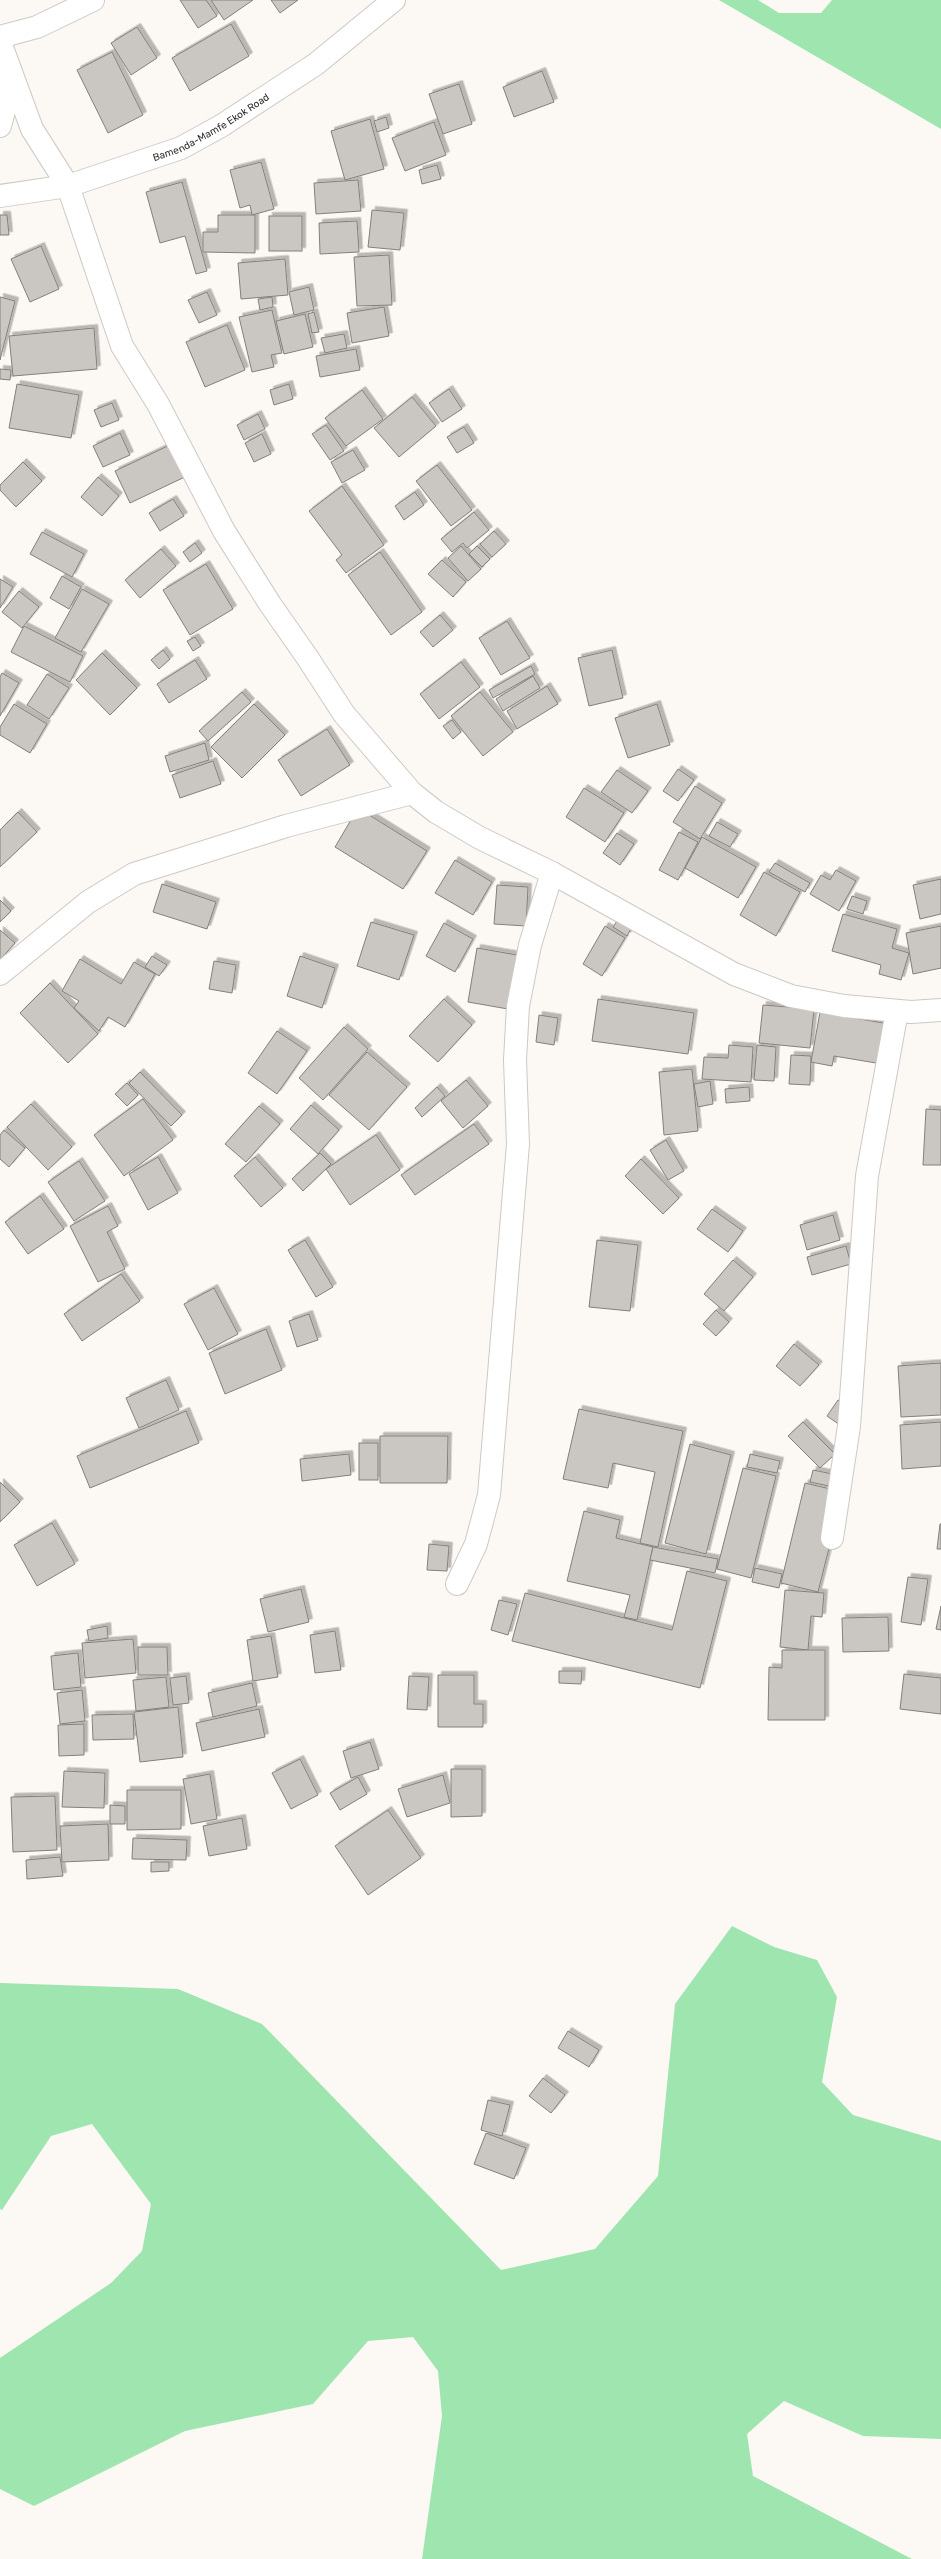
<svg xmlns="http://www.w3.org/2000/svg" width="941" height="2559" font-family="Rubik,sans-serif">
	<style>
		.green { fill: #9fe5af }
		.building { fill: #cac6c2; stroke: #83807c; filter: url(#shadow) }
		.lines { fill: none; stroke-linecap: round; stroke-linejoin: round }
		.street-casing { stroke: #cdc9c5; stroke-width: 24 }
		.secondary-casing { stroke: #cdc9c5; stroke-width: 24 }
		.highway-casing { stroke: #cdc9c5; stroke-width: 24 }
		.street { stroke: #fff; stroke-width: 22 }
		.secondary { stroke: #fff; stroke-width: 22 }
		.highway { stroke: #fff; stroke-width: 22 }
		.labels { text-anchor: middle; stroke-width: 3; stroke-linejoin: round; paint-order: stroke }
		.street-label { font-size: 10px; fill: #2d2c2a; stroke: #fff }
	</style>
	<defs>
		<filter id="shadow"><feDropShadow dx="3.5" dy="-3.5" stdDeviation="0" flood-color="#0004"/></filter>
	</defs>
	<rect width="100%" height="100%" fill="#fcf8f4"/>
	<!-- green -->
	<g class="green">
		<path d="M 719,0 L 758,0 L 779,13 L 821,13 L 832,0 L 941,0 L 941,129 Z"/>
		<path d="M 732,1926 L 774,1947 L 817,1960 L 837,1997 L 822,2082 L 853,2115 L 941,2141 L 941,2439 L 863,2436 L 784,2401 L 747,2434 L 753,2476 L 912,2559 L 422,2559 L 442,2416 L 438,2371 L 413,2337 L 368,2341 L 313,2404 L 185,2431 L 34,2506 L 0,2489 L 0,2358 L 111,2283 L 142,2251 L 151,2204 L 92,2124 L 51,2136 L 2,2210 L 0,2209 L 0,1983 L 178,1989 L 262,2024 L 501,2270 L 595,2249 L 658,2176 L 675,2004 Z"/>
	</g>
	<!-- building -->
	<g class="building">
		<path d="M 180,0 L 206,0 L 217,16 L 198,28 Z"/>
		<path d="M 211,0 L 253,0 L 224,20 Z"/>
		<path d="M 271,0 L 298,0 L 280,13 Z"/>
		<path d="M 231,24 L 249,56 L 190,91 L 172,58 Z"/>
		<path d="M 137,27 L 157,58 L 131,75 L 111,43 Z"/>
		<path d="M 112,52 L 143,115 L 108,133 L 77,70 Z"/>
		<path d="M 542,71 L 554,102 L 514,117 L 503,87 Z"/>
		<path d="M 459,84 L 472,124 L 443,134 L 429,94 Z"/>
		<path d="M 386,117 L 389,128 L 377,132 L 374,121 Z"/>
		<path d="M 370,119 L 384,169 L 345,180 L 331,131 Z"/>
		<path d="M 434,122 L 446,155 L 405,171 L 392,138 Z"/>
		<path d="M 261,162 L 274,209 L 252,215 L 250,205 L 240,208 L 230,170 Z"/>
		<path d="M 437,165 L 441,179 L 422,184 L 419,170 Z"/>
		<path d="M 358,180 L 361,211 L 316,214 L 314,183 Z"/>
		<path d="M 182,182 L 207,271 L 196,274 L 185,236 L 160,243 L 146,192 Z"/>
		<path d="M 372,210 L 404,213 L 400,250 L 368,247 Z"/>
		<path d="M 0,215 L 7,215 L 9,235 L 0,235 Z"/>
		<path d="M 218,215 L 255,215 L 255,253 L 203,252 L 203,232 L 218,232 Z"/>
		<rect x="269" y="216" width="33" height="35"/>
		<path d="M 357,221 L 359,252 L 320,254 L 319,223 Z"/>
		<path d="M 41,246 L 59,289 L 30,302 L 11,259 Z"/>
		<path d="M 389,255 L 392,305 L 357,306 L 354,257 Z"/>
		<path d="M 285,259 L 288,295 L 241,299 L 238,263 Z"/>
		<path d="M 309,287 L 314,310 L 294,315 L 289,292 Z"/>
		<path d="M 207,292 L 217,315 L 199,323 L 188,300 Z"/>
		<path d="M 0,297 L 15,301 L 0,360 Z"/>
		<path d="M 272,297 L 273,307 L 260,310 L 258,299 Z"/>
		<path d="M 384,307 L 389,336 L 352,343 L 347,313 Z"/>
		<path d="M 272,310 L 282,353 L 271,355 L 274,367 L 252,372 L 239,317 Z"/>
		<path d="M 314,312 L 319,332 L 312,333 L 308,314 Z"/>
		<path d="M 305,314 L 313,347 L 284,354 L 276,321 Z"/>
		<path d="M 227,325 L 245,370 L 205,387 L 186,342 Z"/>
		<path d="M 94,328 L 97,369 L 13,376 L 9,336 Z"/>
		<path d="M 344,334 L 347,348 L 325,353 L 321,338 Z"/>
		<path d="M 356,349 L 360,370 L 320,377 L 316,356 Z"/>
		<path d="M 0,369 L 11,370 L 10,380 L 0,379 Z"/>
		<path d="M 17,384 L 79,395 L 71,438 L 9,428 Z"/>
		<path d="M 289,384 L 293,399 L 274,405 L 270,390 Z"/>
		<path d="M 449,389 L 462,409 L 442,422 L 429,403 Z"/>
		<path d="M 362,390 L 383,419 L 346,446 L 325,418 Z"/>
		<path d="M 412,397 L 436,426 L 399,457 L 374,428 Z"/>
		<path d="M 112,403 L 119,420 L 101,427 L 94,410 Z"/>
		<path d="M 258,414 L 265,429 L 244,440 L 237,425 Z"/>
		<path d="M 326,425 L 344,451 L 330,460 L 312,434 Z"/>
		<path d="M 464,427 L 474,443 L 457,453 L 447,437 Z"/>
		<path d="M 120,433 L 130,455 L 103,467 L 93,446 Z"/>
		<path d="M 262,434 L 271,454 L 254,462 L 245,443 Z"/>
		<path d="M 174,443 L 189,475 L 130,503 L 115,471 Z"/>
		<path d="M 353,450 L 365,470 L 342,483 L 331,462 Z"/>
		<path d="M 23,462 L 42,481 L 16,507 L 0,490 L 0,485 Z"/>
		<path d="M 437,465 L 472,510 L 451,526 L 416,481 Z"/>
		<path d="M 98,477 L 119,496 L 102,516 L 81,497 Z"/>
		<path d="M 342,486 L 384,545 L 346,573 L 336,560 L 342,555 L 309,511 Z"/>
		<path d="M 415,492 L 424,505 L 404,520 L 395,506 Z"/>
		<path d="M 173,499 L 184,516 L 160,531 L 149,513 Z"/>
		<path d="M 474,512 L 489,530 L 467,548 L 463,543 L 452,552 L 441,539 Z"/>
		<path d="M 494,531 L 506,544 L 492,557 L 480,544 Z"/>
		<path d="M 42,532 L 84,554 L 72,577 L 30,554 Z"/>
		<path d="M 195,543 L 202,553 L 190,562 L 183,552 Z"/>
		<path d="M 461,546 L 481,569 L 468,581 L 448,558 Z"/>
		<path d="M 477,546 L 490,559 L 482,567 L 469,554 Z"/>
		<path d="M 161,549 L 176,566 L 140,598 L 125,580 Z"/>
		<path d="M 380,552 L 422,612 L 391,635 L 348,575 Z"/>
		<path d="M 442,560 L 466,582 L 453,597 L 428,574 Z"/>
		<path d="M 206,564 L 233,609 L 190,635 L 163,590 Z"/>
		<path d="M 62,576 L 81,587 L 69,609 L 50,598 Z"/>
		<path d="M 0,579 L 13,587 L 0,608 Z"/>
		<path d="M 82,589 L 109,604 L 81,652 L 55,638 Z"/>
		<path d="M 19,591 L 39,607 L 22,628 L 2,612 Z"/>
		<path d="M 440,615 L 453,630 L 433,647 L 420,632 Z"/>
		<path d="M 507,621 L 530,658 L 501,675 L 479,638 Z"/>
		<path d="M 24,626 L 83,656 L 70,682 L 11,652 Z"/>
		<path d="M 195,637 L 201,646 L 193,651 L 187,641 Z"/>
		<path d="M 163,650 L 170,659 L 159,669 L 151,660 Z"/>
		<path d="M 612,650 L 623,698 L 589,706 L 578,658 Z"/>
		<path d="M 102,653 L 137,688 L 110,715 L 76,680 Z"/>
		<path d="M 195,660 L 207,679 L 169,703 L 157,684 Z"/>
		<path d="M 461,662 L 480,687 L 439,719 L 420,694 Z"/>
		<path d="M 531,666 L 535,674 L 493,698 L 489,690 Z"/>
		<path d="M 2,673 L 19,683 L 0,716 L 0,677 Z"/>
		<path d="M 47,674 L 69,688 L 49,719 L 27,705 Z"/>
		<path d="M 533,676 L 540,688 L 503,711 L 496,699 Z"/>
		<path d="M 547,686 L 558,704 L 517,729 L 507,711 Z"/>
		<path d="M 242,692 L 251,702 L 208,741 L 199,731 Z"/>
		<path d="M 480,692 L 513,732 L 483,756 L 451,716 Z"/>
		<path d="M 14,704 L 47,724 L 30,753 L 0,735 L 0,727 Z"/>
		<path d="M 254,704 L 285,735 L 242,778 L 211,747 Z"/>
		<path d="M 657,704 L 670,745 L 628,758 L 615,718 Z"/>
		<path d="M 452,720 L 461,732 L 453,739 L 443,726 Z"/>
		<path d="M 327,729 L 350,765 L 301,796 L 278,760 Z"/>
		<path d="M 205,743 L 209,760 L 170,772 L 165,756 Z"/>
		<path d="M 213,761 L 221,784 L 180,798 L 172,775 Z"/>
		<path d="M 678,769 L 694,780 L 678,801 L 663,791 Z"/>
		<path d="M 617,770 L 648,791 L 632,813 L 601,792 Z"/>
		<path d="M 695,786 L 722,803 L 700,839 L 673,822 Z"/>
		<path d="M 584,788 L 624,813 L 605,842 L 566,817 Z"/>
		<path d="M 358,808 L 427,851 L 403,889 L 335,847 Z"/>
		<path d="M 18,812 L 37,832 L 0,867 L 0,830 Z"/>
		<path d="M 717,822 L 738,834 L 730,847 L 709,836 Z"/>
		<path d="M 679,832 L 698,842 L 678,880 L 659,870 Z"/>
		<path d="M 617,833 L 634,844 L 620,865 L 603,853 Z"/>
		<path d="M 702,837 L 756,867 L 738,898 L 685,868 Z"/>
		<path d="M 455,860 L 492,882 L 473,915 L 435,893 Z"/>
		<path d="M 775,863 L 810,883 L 805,892 L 769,872 Z"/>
		<path d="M 836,870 L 856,881 L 839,911 L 810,894 L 821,875 L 830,880 Z"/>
		<path d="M 764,872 L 800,892 L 776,936 L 740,915 Z"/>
		<path d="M 941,879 L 941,914 L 920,919 L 913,885 Z"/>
		<path d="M 162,884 L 216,902 L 207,929 L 153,912 Z"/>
		<path d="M 497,885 L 528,887 L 526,926 L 494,924 Z"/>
		<path d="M 852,896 L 867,901 L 863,914 L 847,909 Z"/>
		<path d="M 0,900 L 11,911 L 0,922 Z"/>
		<path d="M 843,914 L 897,929 L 892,948 L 909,953 L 901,980 L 879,974 L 881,965 L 832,951 Z"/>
		<path d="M 621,915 L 634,923 L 627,936 L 613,927 Z"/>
		<path d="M 371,922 L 414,935 L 399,980 L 357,966 Z"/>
		<path d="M 444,923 L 473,939 L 455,972 L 426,956 Z"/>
		<path d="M 605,926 L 625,938 L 602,976 L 583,964 Z"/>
		<path d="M 941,926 L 941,968 L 913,974 L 906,933 Z"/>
		<path d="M 0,930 L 15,943 L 0,960 Z"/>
		<path d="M 477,948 L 517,955 L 508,1009 L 468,1002 Z"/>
		<path d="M 152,956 L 167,965 L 159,976 L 145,967 Z"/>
		<path d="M 300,956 L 335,968 L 322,1008 L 287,996 Z"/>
		<path d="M 80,959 L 121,984 L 134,962 L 155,974 L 125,1027 L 108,1017 L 99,1031 L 74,1008 L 79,1001 L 62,991 Z"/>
		<path d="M 214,961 L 236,965 L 232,993 L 209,989 Z"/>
		<path d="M 50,983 L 98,1034 L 68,1063 L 20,1013 Z"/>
		<path d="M 444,999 L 472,1025 L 438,1062 L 409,1036 Z"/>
		<path d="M 598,999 L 694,1013 L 688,1054 L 592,1041 Z"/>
		<path d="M 763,1005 L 814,1009 L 810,1048 L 759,1043 Z"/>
		<path d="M 820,1012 L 889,1024 L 882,1064 L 834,1056 L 832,1066 L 811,1062 Z"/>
		<path d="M 539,1015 L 558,1018 L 554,1045 L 536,1042 Z"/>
		<path d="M 344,1027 L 368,1049 L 323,1100 L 299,1078 Z"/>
		<path d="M 277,1031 L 307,1051 L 277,1094 L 248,1073 Z"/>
		<path d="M 729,1045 L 753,1047 L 751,1082 L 702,1079 L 704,1057 L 728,1058 Z"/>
		<path d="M 757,1045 L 776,1047 L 774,1081 L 754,1080 Z"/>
		<path d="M 367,1052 L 407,1087 L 369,1130 L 329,1095 Z"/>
		<path d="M 791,1055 L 811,1056 L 810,1085 L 789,1084 Z"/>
		<path d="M 692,1069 L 698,1131 L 664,1135 L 659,1072 Z"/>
		<path d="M 140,1072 L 182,1115 L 171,1126 L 129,1083 Z"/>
		<path d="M 466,1080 L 488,1106 L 463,1128 L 441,1101 Z"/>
		<path d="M 710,1081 L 713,1104 L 698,1107 L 694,1084 Z"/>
		<path d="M 127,1083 L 138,1095 L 127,1106 L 115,1094 Z"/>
		<path d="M 437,1087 L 445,1096 L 422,1117 L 415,1108 Z"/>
		<path d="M 749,1087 L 750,1101 L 726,1103 L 725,1089 Z"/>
		<path d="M 143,1099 L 173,1140 L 124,1176 L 94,1135 Z"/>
		<path d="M 31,1104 L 72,1147 L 48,1170 L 7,1127 Z"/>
		<path d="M 311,1105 L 339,1130 L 318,1154 L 290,1129 Z"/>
		<path d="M 259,1106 L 280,1124 L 246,1162 L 225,1144 Z"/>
		<path d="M 926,1109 L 941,1110 L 941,1165 L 923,1165 Z"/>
		<path d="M 474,1124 L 489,1144 L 415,1195 L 401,1175 Z"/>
		<path d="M 4,1130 L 25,1148 L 9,1167 L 0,1159 L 0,1135 Z"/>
		<path d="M 376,1135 L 400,1170 L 350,1205 L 326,1169 Z"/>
		<path d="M 666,1140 L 684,1171 L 668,1180 L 650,1150 Z"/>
		<path d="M 320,1153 L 331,1164 L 303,1191 L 292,1179 Z"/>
		<path d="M 158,1157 L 178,1193 L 148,1210 L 129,1174 Z"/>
		<path d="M 255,1157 L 283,1188 L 261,1207 L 234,1176 Z"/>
		<path d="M 641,1159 L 679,1198 L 663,1214 L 625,1176 Z"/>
		<path d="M 79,1161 L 105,1201 L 74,1221 L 48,1182 Z"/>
		<path d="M 40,1196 L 64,1229 L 28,1254 L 5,1222 Z"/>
		<path d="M 108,1206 L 118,1226 L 107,1232 L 125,1269 L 98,1282 L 70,1226 Z"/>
		<path d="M 712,1209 L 743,1231 L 728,1252 L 697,1229 Z"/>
		<path d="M 833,1215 L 840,1240 L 807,1250 L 800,1225 Z"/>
		<path d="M 305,1240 L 333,1287 L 316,1297 L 288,1250 Z"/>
		<path d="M 597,1240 L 638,1245 L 630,1311 L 589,1307 Z"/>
		<path d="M 846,1246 L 851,1264 L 812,1275 L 807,1257 Z"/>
		<path d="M 733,1260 L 753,1277 L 724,1311 L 704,1294 Z"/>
		<path d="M 121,1274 L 140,1301 L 82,1341 L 64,1314 Z"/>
		<path d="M 214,1288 L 238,1334 L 208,1350 L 184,1304 Z"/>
		<path d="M 716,1310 L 729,1322 L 716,1336 L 703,1324 Z"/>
		<path d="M 309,1314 L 318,1340 L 297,1347 L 289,1321 Z"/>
		<path d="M 266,1329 L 282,1370 L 225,1394 L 209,1353 Z"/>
		<path d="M 794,1344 L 819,1365 L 800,1386 L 776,1366 Z"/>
		<path d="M 941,1363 L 941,1415 L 901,1417 L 898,1366 Z"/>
		<path d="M 166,1380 L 179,1410 L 139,1428 L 126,1398 Z"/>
		<path d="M 838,1400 L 858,1413 L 847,1430 L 827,1416 Z"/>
		<path d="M 579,1409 L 683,1431 L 658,1547 L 640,1543 L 655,1472 L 613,1463 L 608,1488 L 563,1479 Z"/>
		<path d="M 186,1411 L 199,1443 L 90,1488 L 77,1456 Z"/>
		<path d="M 803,1422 L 835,1454 L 820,1468 L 788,1436 Z"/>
		<path d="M 941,1422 L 941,1466 L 902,1469 L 900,1425 Z"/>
		<path d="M 380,1436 L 448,1436 L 447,1483 L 380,1483 Z"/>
		<rect x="359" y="1443" width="19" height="37"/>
		<path d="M 690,1444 L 731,1455 L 706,1554 L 665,1543 Z"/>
		<path d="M 349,1454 L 351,1475 L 302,1481 L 300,1459 Z"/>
		<path d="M 750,1454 L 780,1461 L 777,1473 L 747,1467 Z"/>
		<path d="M 743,1468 L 776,1476 L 751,1578 L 717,1569 Z"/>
		<path d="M 813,1470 L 847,1477 L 843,1489 L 810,1482 Z"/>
		<path d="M 0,1482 L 20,1502 L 0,1522 Z"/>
		<path d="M 805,1483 L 843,1492 L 818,1592 L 781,1583 Z"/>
		<path d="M 584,1511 L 620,1520 L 616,1538 L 653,1547 L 637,1620 L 624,1617 L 630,1595 L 567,1581 Z"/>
		<path d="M 52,1523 L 75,1564 L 37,1586 L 14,1545 Z"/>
		<path d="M 940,1524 L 941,1524 L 941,1549 L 937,1549 Z"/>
		<path d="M 429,1544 L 449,1546 L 447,1571 L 427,1570 Z"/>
		<path d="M 653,1547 L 718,1559 L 715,1573 L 650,1560 Z"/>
		<path d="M 755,1568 L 782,1574 L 779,1588 L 752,1582 Z"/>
		<path d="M 687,1571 L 727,1581 L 700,1688 L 512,1641 L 525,1593 L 672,1630 Z"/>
		<path d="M 908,1577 L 928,1579 L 921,1625 L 901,1622 Z"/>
		<path d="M 301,1589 L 309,1622 L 268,1632 L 260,1599 Z"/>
		<path d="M 785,1590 L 824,1593 L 822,1617 L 811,1616 L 808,1650 L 780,1647 Z"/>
		<path d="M 499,1600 L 517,1604 L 508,1635 L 491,1630 Z"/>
		<path d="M 941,1606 L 941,1630 L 936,1629 Z"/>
		<path d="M 888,1617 L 889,1651 L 843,1652 L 842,1618 Z"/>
		<path d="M 107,1626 L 108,1638 L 89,1641 L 87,1630 Z"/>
		<path d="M 335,1631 L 341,1670 L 315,1673 L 310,1635 Z"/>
		<path d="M 271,1636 L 278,1677 L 253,1681 L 247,1640 Z"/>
		<path d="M 133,1639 L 136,1673 L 85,1678 L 82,1643 Z"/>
		<path d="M 138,1647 L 167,1647 L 168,1675 L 138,1675 Z"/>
		<path d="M 782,1650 L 825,1650 L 825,1720 L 768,1720 L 769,1667 L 782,1668 Z"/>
		<path d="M 78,1653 L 81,1687 L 54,1690 L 51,1656 Z"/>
		<path d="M 559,1671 L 582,1671 L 581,1684 L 559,1683 Z"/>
		<path d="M 904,1674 L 941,1678 L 941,1714 L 900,1709 Z"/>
		<path d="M 438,1675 L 474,1675 L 474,1704 L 483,1704 L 483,1727 L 438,1727 Z"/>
		<path d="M 186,1676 L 189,1703 L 173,1705 L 170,1678 Z"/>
		<path d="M 409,1676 L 429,1677 L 427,1710 L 407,1709 Z"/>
		<path d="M 166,1677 L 169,1707 L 136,1711 L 133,1680 Z"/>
		<path d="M 252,1683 L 257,1706 L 213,1717 L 208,1693 Z"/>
		<path d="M 82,1690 L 85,1721 L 60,1724 L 57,1693 Z"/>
		<path d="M 178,1707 L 183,1757 L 140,1762 L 134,1712 Z"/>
		<path d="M 259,1709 L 265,1737 L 202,1751 L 196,1723 Z"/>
		<path d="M 133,1714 L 134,1739 L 93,1740 L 92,1715 Z"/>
		<path d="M 84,1724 L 84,1755 L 59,1756 L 58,1725 Z"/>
		<path d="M 370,1742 L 379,1769 L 351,1778 L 343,1751 Z"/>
		<path d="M 300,1759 L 318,1795 L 291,1809 L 272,1773 Z"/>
		<path d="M 451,1769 L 482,1769 L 482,1816 L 451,1817 Z"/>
		<path d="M 64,1771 L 105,1773 L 104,1808 L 62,1807 Z"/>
		<path d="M 210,1774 L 217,1819 L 191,1824 L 183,1779 Z"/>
		<path d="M 443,1775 L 450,1803 L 407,1817 L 398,1789 Z"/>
		<path d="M 358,1777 L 367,1794 L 340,1810 L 330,1793 Z"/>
		<path d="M 127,1790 L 181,1790 L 181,1829 L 127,1830 Z"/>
		<path d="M 55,1796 L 57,1850 L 13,1852 L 11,1797 Z"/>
		<path d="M 110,1805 L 125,1806 L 125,1824 L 110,1824 Z"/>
		<path d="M 388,1810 L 421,1858 L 368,1895 L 335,1846 Z"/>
		<path d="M 242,1818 L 247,1849 L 209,1856 L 203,1826 Z"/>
		<path d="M 108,1824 L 109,1860 L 62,1862 L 60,1826 Z"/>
		<path d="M 133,1838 L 187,1840 L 186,1860 L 132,1859 Z"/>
		<path d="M 60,1857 L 63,1876 L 27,1879 L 26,1860 Z"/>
		<path d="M 151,1862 L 169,1862 L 169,1871 L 151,1872 Z"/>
		<path d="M 568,2031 L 599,2050 L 589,2067 L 558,2048 Z"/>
		<path d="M 543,2078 L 565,2095 L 551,2113 L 529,2096 Z"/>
		<path d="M 488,2100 L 510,2105 L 502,2136 L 481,2130 Z"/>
		<path d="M 486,2133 L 526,2148 L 514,2179 L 474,2164 Z"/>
	</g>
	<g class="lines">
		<defs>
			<g id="street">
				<path d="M 0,37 L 37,27 L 93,0"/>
				<path d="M 0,974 L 88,902 L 134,874 L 286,826 L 412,793"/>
				<path d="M 832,1538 L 849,1426 L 867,1176 L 897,1011"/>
				<path d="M 457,1584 L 476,1544 L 489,1495 L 518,1144 L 515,1060 L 518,1006 L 530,945 L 552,873"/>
			</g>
			<g id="secondary">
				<path d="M 0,42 L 32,129 L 68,186 L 122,346 L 158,404 L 224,531 L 270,604 L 307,657 L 344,714 L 412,793 L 436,812 L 480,838 L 552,873 L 734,974 L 791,996 L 844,1006 L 911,1012 L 941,1010"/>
				<path d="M 0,126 L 4,111 L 6,72"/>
			</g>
			<g id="highway">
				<path id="s1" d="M 0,196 L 68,186 L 181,148 L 221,126 L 316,64 L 394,0"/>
			</g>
		</defs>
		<!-- street casing -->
		<use href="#street" class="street-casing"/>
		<!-- secondary casing -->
		<use href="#secondary" class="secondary-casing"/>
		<!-- highway casing -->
		<use href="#highway" class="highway-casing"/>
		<!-- street -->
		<use href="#street" class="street"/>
		<!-- secondary -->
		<use href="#secondary" class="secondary"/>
		<!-- highway -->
		<use href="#highway" class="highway"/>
	</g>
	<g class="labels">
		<!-- street labels -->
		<g class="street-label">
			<text dy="4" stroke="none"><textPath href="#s1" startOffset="224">Bamenda-Mamfe Ekok Road</textPath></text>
		</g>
	</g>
</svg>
